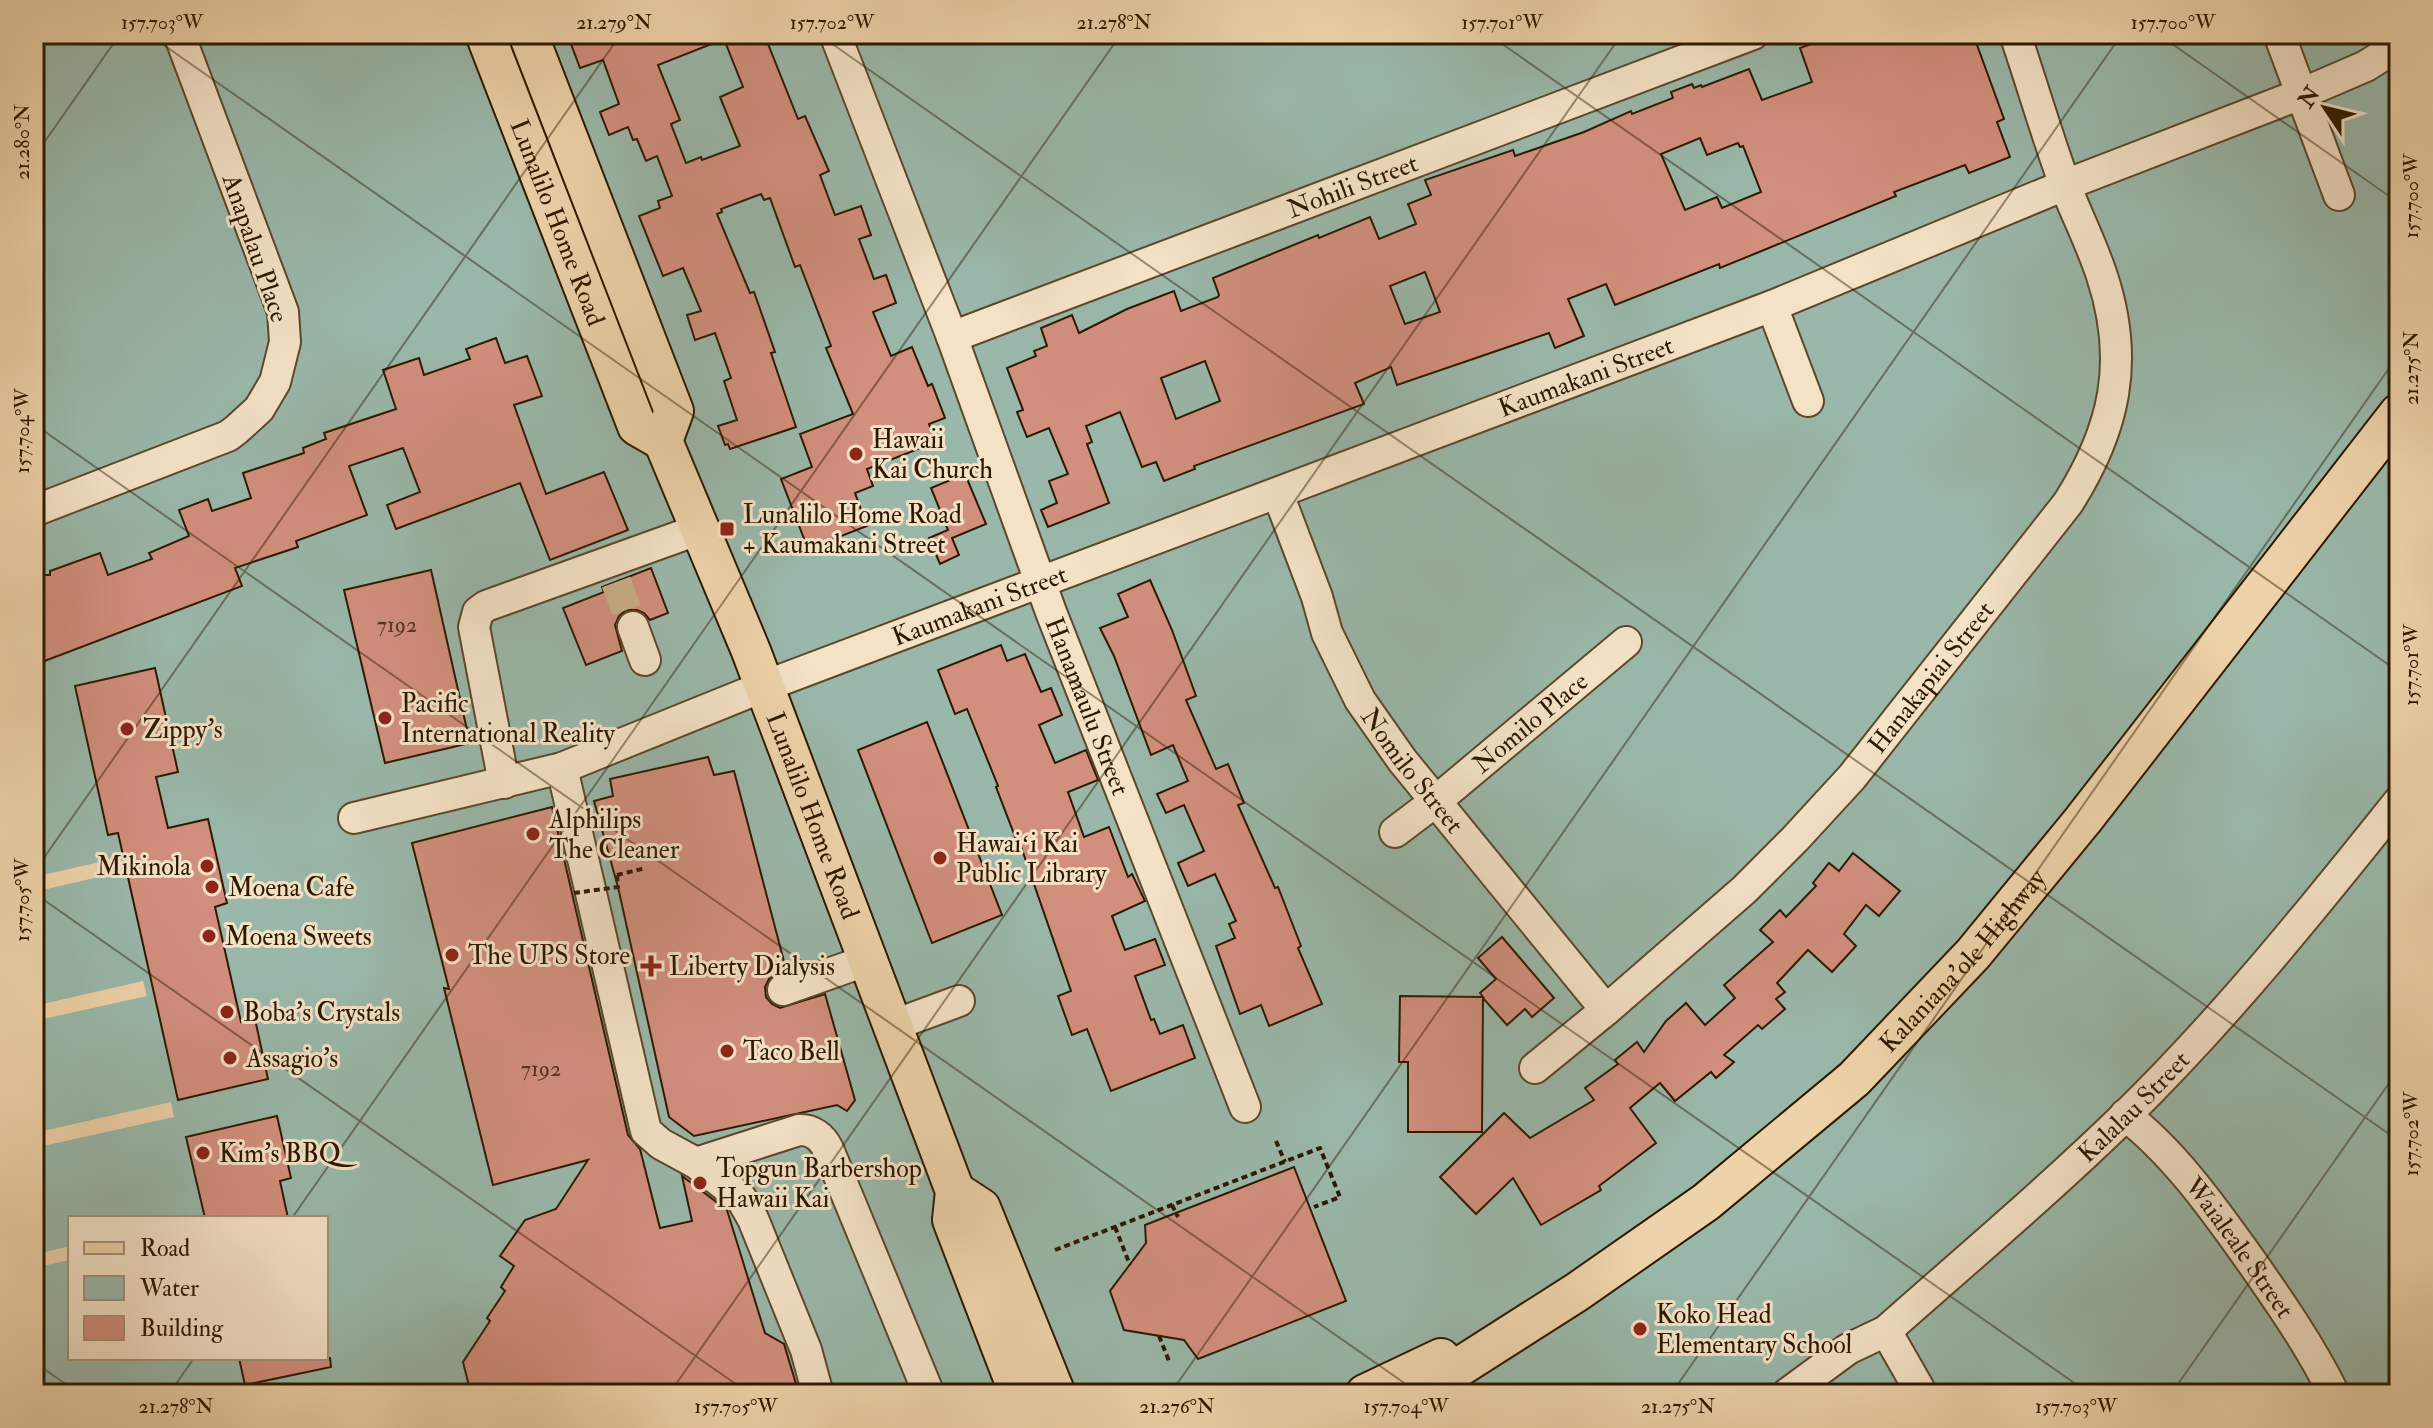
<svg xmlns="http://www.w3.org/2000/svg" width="2433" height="1428" font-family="'IM FELL Double Pica',serif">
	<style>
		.water { fill: #99b8aa; stroke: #6e7866; stroke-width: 2; fill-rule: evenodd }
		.pier { fill: #eed2a9 }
		.building { fill: #d28f7e; stroke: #2d1900; stroke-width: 2; fill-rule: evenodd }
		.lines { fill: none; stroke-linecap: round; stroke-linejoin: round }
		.minor-tunnel { stroke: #c7ad87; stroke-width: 30; stroke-dasharray: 30 15; stroke-linecap: butt }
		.minor-casing { stroke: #5d472a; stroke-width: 34 }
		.major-casing { stroke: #2d1900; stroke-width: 42 }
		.path { stroke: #2d1900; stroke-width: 4; stroke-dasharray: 6 4; stroke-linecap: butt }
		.minor { stroke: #f4e2c7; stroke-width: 30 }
		.major { stroke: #eed2a9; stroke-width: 38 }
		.path-bridge { stroke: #2d1900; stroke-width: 4; stroke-dasharray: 6 4; stroke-linecap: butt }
		.ticks { fill: none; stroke: #2d1900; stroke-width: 2; stroke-opacity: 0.45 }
		.poi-dot { fill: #8f2418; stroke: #f4e2c7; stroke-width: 3 }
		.labels { text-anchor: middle; stroke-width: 6; stroke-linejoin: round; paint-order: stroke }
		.number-label { font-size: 22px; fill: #563620 }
		.street-label { font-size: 26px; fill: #2d1900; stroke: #f4e2c7 }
		.poi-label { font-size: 26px; fill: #2d1900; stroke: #f4e2c7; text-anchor: start }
		.neatline { fill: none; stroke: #2d1900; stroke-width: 3 }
		.ticks-label { font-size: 20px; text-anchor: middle; fill: #2d1900 }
	</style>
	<rect width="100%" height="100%" fill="#eed2a9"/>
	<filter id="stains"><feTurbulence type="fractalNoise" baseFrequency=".0025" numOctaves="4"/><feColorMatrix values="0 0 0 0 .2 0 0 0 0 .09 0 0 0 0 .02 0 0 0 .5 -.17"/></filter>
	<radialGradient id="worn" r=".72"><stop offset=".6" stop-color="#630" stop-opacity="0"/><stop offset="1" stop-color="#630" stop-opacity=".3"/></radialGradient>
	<!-- water -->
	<path class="water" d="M 34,34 L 2399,34 L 2399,1394 L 34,1394 ZM 70,1218 L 326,1218 L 326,1358 L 70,1358 Z"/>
	<!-- pier -->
	<g class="pier">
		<path d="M 113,859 L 116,873 L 34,892 L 34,877 Z"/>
		<path d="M 143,981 L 147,996 L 34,1021 L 34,1006 Z"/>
		<path d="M 171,1102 L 174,1117 L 34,1148 L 34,1133 Z"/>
		<path d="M 70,1246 L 70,1260 L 34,1268 L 34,1255 Z"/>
	</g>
	<!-- building -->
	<g class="building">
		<path d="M 596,34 L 624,34 L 626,40 L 642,34 L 764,34 L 798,119 L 805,116 L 829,171 L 820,175 L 835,215 L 861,206 L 871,235 L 859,239 L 874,279 L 886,275 L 896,303 L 873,312 L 891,356 L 912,347 L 928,386 L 932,384 L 945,418 L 929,424 L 936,442 L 867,469 L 873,486 L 855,493 L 867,526 L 808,549 L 781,479 L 812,467 L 800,434 L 853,414 L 826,348 L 831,346 L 800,265 L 795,267 L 770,198 L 764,200 L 761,194 L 721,209 L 722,212 L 717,214 L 750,293 L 754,292 L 775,352 L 771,353 L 796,427 L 730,449 L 728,444 L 725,445 L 718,426 L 737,420 L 724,381 L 731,378 L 715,333 L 695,340 L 687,315 L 701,311 L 683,268 L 663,276 L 639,216 L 660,208 L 658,201 L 672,196 L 657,156 L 646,161 L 637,139 L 633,140 L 628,127 L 609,135 L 600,112 L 619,104 L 603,60 L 580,68 L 571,44 ZM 724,39 L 743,87 L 720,97 L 740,146 L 702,160 L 701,157 L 686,163 L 671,124 L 680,120 L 658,65 Z"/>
		<path d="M 1838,34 L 1973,34 L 2004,119 L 1997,122 L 2010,157 L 1969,173 L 1965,165 L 1894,192 L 1896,196 L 1720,268 L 1719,264 L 1615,305 L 1606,284 L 1568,299 L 1584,336 L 1555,348 L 1549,333 L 1397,385 L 1391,367 L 1355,383 L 1364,404 L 1194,466 L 1195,469 L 1164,481 L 1156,462 L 1142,467 L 1120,412 L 1086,426 L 1092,442 L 1087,444 L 1109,503 L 1048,527 L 1041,510 L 1057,503 L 1049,481 L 1068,474 L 1049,428 L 1027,437 L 1017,412 L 1023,410 L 1007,368 L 1036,356 L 1034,351 L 1047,346 L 1041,328 L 1072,315 L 1079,333 L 1127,309 L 1174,291 L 1181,311 L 1218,297 L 1219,295 L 1213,278 L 1318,235 L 1319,238 L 1370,217 L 1379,239 L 1416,224 L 1408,204 L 1431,195 L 1425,180 L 1513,150 L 1515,156 L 1584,132 L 1631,111 L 1632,114 L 1673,98 L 1671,92 L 1692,84 L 1694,88 L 1701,85 L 1702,87 L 1749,69 L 1762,100 L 1812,82 L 1800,48 ZM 1700,138 L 1707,155 L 1738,143 L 1740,147 L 1743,146 L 1761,192 L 1722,208 L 1717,197 L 1685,210 L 1661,154 ZM 1425,272 L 1440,312 L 1405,324 L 1390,286 ZM 1205,361 L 1220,401 L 1176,419 L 1161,378 Z"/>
		<path d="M 496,338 L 505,363 L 527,356 L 542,396 L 514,405 L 546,494 L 604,472 L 628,530 L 550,560 L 520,483 L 396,529 L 387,505 L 420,492 L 403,448 L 349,466 L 367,515 L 296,541 L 298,547 L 235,568 L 242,586 L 34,665 L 34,575 L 50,575 L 50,571 L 100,553 L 108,575 L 152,559 L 149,553 L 189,536 L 179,510 L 208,499 L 212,511 L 251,498 L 243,473 L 304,453 L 303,448 L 326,439 L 324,433 L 396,409 L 383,370 L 419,358 L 424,375 L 470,359 L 466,349 Z"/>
		<path d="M 965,474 L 986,524 L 952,538 L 959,555 L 940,564 L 929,538 L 948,530 L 931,488 Z"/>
		<path d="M 651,568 L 668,613 L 650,620 L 644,613 L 637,610 L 626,610 L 619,616 L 615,625 L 622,651 L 586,665 L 563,608 L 604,592 L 602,587 Z"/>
		<path d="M 431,570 L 470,743 L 385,763 L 344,590 Z"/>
		<path d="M 1150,580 L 1172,630 L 1196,696 L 1186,700 L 1216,769 L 1228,764 L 1244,803 L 1238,805 L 1275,888 L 1278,887 L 1301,946 L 1298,948 L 1322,1004 L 1269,1026 L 1261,1005 L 1240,1014 L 1216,946 L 1235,938 L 1229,924 L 1236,921 L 1215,874 L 1188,886 L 1178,863 L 1204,851 L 1184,805 L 1166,813 L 1157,794 L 1188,781 L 1173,745 L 1151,755 L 1114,656 L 1100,628 L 1128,617 L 1118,594 Z"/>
		<path d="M 1001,645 L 1007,661 L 1025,654 L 1041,692 L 1051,688 L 1062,715 L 1039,725 L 1055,763 L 1086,750 L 1098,780 L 1068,792 L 1084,837 L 1109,827 L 1128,877 L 1132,874 L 1145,901 L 1112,916 L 1125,950 L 1155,939 L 1165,965 L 1135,976 L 1151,1020 L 1154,1019 L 1160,1034 L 1183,1025 L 1195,1058 L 1111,1091 L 1087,1029 L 1072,1035 L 1058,996 L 1071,991 L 1018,838 L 1016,839 L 996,787 L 998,786 L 967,709 L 955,714 L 938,670 Z"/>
		<path d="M 155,668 L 178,772 L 156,777 L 168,828 L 208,819 L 227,903 L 215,907 L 241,1022 L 255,1019 L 268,1079 L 178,1100 L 118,833 L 108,835 L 75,686 Z"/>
		<path d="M 927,722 L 1002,915 L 932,943 L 858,750 Z"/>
		<path d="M 708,757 L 714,775 L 734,771 L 786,969 L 788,969 L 769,979 L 765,987 L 766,997 L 772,1004 L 780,1008 L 825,994 L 855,1100 L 847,1111 L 837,1105 L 694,1136 L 669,1117 L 618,887 L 594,801 L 613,796 L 610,779 Z"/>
		<path d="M 552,807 L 628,1135 L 640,1149 L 660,1228 L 692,1221 L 682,1176 L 727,1210 L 765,1333 L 784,1344 L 799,1394 L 471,1394 L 463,1362 L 490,1321 L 487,1318 L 505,1291 L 501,1287 L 514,1266 L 500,1256 L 525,1220 L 556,1209 L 588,1160 L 493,1185 L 444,988 L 449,989 L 412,843 Z"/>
		<path d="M 1853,853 L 1900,891 L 1879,916 L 1866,905 L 1844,934 L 1856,946 L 1832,972 L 1808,950 L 1777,983 L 1785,992 L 1776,999 L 1785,1009 L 1762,1029 L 1758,1025 L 1724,1055 L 1734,1062 L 1716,1078 L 1711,1072 L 1675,1101 L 1660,1083 L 1630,1108 L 1656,1143 L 1599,1186 L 1601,1190 L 1541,1225 L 1513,1178 L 1476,1214 L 1440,1177 L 1504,1113 L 1530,1138 L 1594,1100 L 1585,1088 L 1618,1064 L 1615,1060 L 1637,1042 L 1644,1052 L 1666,1021 L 1686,1003 L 1705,1025 L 1735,998 L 1724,985 L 1773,942 L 1760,930 L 1780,910 L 1786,917 L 1816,886 L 1813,883 L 1829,863 L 1839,871 Z"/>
		<path d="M 1502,937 L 1554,998 L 1532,1017 L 1525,1009 L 1507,1025 L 1483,998 L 1482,1132 L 1408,1132 L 1408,1062 L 1399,1062 L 1400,996 L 1483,997 L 1480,993 L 1496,979 L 1478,958 Z"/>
		<path d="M 277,1116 L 291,1178 L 280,1181 L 288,1218 L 205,1218 L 186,1137 Z"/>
		<path d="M 1294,1167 L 1346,1301 L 1198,1359 L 1184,1340 L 1124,1330 L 1110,1291 L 1146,1243 L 1145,1225 Z"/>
		<path d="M 239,1358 L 330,1358 L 331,1367 L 245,1385 Z"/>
	</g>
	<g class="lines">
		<!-- minor-tunnel -->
		<path class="minor-tunnel" d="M 616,582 L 633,627"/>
		<defs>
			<g id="minor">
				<path id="s1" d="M 835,34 L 952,337 L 1051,612 L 1245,1107"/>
				<path d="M 2279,34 L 2339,195"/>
				<path d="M 1772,306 L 1808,401"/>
				<path id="s2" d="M 952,337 L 1753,34"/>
				<path id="s3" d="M 1278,494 L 1317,597 L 1327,633 L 1360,700 L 1402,760 L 1606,1010"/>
				<path d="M 34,511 L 228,436 L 236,430 L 259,409 L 275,382 L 285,342 L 283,312 L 179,34"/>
				<path d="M 633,627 L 645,660"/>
				<path d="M 562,768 L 646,1131 L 661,1144 L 696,1163 L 741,1198 L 753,1219 L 806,1350 L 818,1394"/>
				<path d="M 504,783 L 474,627 L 478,612 L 486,606 L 700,529"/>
				<path id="s4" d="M 354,818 L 562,768 L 765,686 L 1772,306 L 2065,185 L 2301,94 L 2366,66 L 2399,45"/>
				<path id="s5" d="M 1395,832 L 1436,801 L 1626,642"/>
				<path d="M 783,990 L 868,960"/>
				<path d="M 894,1025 L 959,1001"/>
				<path id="s6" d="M 1535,1068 L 1606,1010 L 1744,890 L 1795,839 L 1852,777 L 2068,503 C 2115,429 2130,361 2102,276 C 2092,245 2077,216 2065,185 C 2047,136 2032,84 2015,34"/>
				<path id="s7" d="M 2125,1115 C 2173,1152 2211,1205 2246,1254 C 2277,1298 2310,1345 2334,1394"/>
				<path d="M 696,1163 L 799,1130 C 812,1129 822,1137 828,1149 L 929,1394"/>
				<path d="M 1886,1331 L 1922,1394"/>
				<path id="s8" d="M 1787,1394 L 1848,1349 L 1886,1331 C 1966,1260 2048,1191 2125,1116 C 2224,1019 2312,910 2399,801"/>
			</g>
			<g id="major">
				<path id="s9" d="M 485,34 L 637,426 L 663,441 L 751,651 L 955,1191 L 952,1220 L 1019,1394"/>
				<path d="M 528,34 L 674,411 L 663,441"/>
				<path d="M 955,1191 L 981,1208 L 1056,1394"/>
				<path d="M 1365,1394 L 1441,1358"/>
				<path id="s10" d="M 1417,1394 L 1577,1292 L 1706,1202 L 1854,1079 L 1973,954 L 2083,820 L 2399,413"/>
			</g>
		</defs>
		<!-- minor casing -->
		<use href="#minor" class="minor-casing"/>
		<!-- major casing -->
		<use href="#major" class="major-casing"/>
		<!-- path -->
		<g class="path">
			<path d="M 617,875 L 646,868"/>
			<path d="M 1276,1141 L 1285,1162"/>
			<path d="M 1172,1205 L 1178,1217"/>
			<path d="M 1115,1227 L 1130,1265"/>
			<path d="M 1055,1250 L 1320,1148 L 1340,1197 L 1314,1207"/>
			<path d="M 1159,1336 L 1169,1361"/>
		</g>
		<!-- minor -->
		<use href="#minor" class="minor"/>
		<!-- major -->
		<use href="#major" class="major"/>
		<!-- path-bridge -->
		<path class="path-bridge" d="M 574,893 L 618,887 L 617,875"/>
	</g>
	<!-- ticks -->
	<path class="ticks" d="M 148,34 L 2090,1394M 818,34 L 2399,1141M 1488,34 L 2399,672M 2158,34 L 2399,203M 34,157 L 120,34M 34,424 L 1420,1394M 34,872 L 621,34M 34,893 L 750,1394M 292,1218 L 1121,34M 34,1362 L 80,1394M 169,1394 L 194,1358M 669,1394 L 1622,34M 1170,1394 L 2122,34M 1671,1394 L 2399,354M 2171,1394 L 2399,1069"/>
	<!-- markers -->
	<g class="poi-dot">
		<circle cx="856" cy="454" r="8"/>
		<rect x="719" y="521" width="16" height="16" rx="4"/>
		<circle cx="385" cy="718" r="8"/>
		<circle cx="127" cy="729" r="8"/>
		<circle cx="533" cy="834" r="8"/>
		<circle cx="940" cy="858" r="8"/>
		<circle cx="207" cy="866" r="8"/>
		<circle cx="212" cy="887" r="8"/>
		<circle cx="209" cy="936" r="8"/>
		<circle cx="452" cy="955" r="8"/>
		<path d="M647 954h8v8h8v8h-8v8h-8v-8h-8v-8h8z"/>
		<circle cx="227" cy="1012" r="8"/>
		<circle cx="727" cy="1051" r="8"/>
		<circle cx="230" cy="1058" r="8"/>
		<circle cx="203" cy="1153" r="8"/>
		<circle cx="700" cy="1183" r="8"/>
		<circle cx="1640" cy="1329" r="8"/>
	</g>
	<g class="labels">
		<!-- number labels -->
		<g class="number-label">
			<text x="397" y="632">7192</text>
			<text x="541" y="1076">7192</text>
		</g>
		<!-- street labels -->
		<g class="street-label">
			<text dy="9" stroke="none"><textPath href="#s2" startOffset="428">Nohili Street</textPath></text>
			<text dy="9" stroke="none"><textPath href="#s9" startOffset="202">Lunalilo Home Road</textPath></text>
			<text transform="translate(256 248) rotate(71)" y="9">Anapalau Place</text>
			<text dy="9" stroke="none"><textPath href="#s4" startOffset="1310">Kaumakani Street</textPath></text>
			<text dy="9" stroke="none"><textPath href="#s4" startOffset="662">Kaumakani Street</textPath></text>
			<text dy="9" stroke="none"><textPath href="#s6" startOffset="558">Hanakapiai Street</textPath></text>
			<text dy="9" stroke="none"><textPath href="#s1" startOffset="718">Hanamaulu Street</textPath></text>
			<text dy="9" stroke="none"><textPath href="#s5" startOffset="174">Nomilo Place</textPath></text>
			<text dy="9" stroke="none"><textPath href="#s3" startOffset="310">Nomilo Street</textPath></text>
			<text dy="9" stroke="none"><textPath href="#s9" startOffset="854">Lunalilo Home Road</textPath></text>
			<text dy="9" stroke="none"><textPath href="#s10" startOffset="700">Kalaniana’ole Highway</textPath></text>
			<text dy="9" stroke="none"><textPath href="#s8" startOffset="452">Kalalau Street</textPath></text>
			<text dy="9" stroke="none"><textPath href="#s7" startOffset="176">Waialeale Street</textPath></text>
		</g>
		<!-- poi labels -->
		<g class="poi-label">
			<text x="872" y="448">Hawaii<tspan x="872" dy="30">Kai Church</tspan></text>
			<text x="743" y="523">Lunalilo Home Road<tspan x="743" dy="30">+ Kaumakani Street</tspan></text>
			<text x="401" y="712">Pacific<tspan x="401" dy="30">International Reality</tspan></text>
			<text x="143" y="738">Zippy's</text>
			<text x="549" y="828">Alphilips<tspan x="549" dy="30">The Cleaner</tspan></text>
			<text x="956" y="852">Hawaiʻi Kai<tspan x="956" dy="30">Public Library</tspan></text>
			<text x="191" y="875" text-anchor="end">Mikinola</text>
			<text x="228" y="896">Moena Cafe</text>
			<text x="225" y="945">Moena Sweets</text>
			<text x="468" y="964">The UPS Store</text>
			<text x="669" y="975">Liberty Dialysis</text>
			<text x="243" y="1021">Boba's Crystals</text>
			<text x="743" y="1060">Taco Bell</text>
			<text x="246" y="1067">Assagio’s</text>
			<text x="219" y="1162">Kim's BBQ</text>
			<text x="716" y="1177">Topgun Barbershop<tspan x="716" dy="30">Hawaii Kai</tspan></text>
			<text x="1656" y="1323">Koko Head<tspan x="1656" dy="30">Elementary School</tspan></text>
		</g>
	</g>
	<!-- margin -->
	<rect width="2433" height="1428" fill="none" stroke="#eed2a9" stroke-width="88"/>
	<!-- legend -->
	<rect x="68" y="1216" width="260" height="144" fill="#f4e2c7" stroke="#a49277" stroke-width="2"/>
	<rect x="84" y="1242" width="40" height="12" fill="#eed2a9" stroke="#a49277" stroke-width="2"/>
	<text x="140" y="1256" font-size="24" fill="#2d1900">Road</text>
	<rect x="84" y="1276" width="40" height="24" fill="#99b8aa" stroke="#a49277" stroke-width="2"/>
	<text x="140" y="1296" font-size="24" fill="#2d1900">Water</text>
	<rect x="84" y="1316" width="40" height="24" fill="#d28f7e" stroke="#a49277" stroke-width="2"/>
	<text x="140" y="1336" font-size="24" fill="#2d1900">Building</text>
	<!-- north arrow -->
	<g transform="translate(2325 108) rotate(305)" stroke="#f4e2c7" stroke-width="6" paint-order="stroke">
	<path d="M0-6L14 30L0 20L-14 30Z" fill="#2d1900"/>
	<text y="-12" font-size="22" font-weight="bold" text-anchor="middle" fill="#2d1900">N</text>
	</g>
	<rect x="44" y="44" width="2345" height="1340" class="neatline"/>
	<g class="ticks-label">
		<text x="162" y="29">157.703°W</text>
		<text x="614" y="29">21.279°N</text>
		<text x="832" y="29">157.702°W</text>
		<text x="1114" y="29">21.278°N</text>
		<text x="1502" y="29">157.701°W</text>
		<text x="2173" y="29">157.700°W</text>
		<text transform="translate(22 142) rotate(-90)" y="7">21.280°N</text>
		<text transform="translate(2411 196) rotate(-90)" y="7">157.700°W</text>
		<text transform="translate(2411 368) rotate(-90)" y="7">21.275°N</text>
		<text transform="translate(22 431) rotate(-90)" y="7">157.704°W</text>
		<text transform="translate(2411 665) rotate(-90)" y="7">157.701°W</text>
		<text transform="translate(22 900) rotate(-90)" y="7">157.705°W</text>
		<text transform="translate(2411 1134) rotate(-90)" y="7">157.702°W</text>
		<text x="176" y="1413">21.278°N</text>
		<text x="736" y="1413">157.705°W</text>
		<text x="1177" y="1413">21.276°N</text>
		<text x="1406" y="1413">157.704°W</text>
		<text x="1678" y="1413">21.275°N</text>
		<text x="2076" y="1413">157.703°W</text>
	</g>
	<rect width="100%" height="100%" filter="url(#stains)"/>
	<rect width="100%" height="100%" fill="url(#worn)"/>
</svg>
